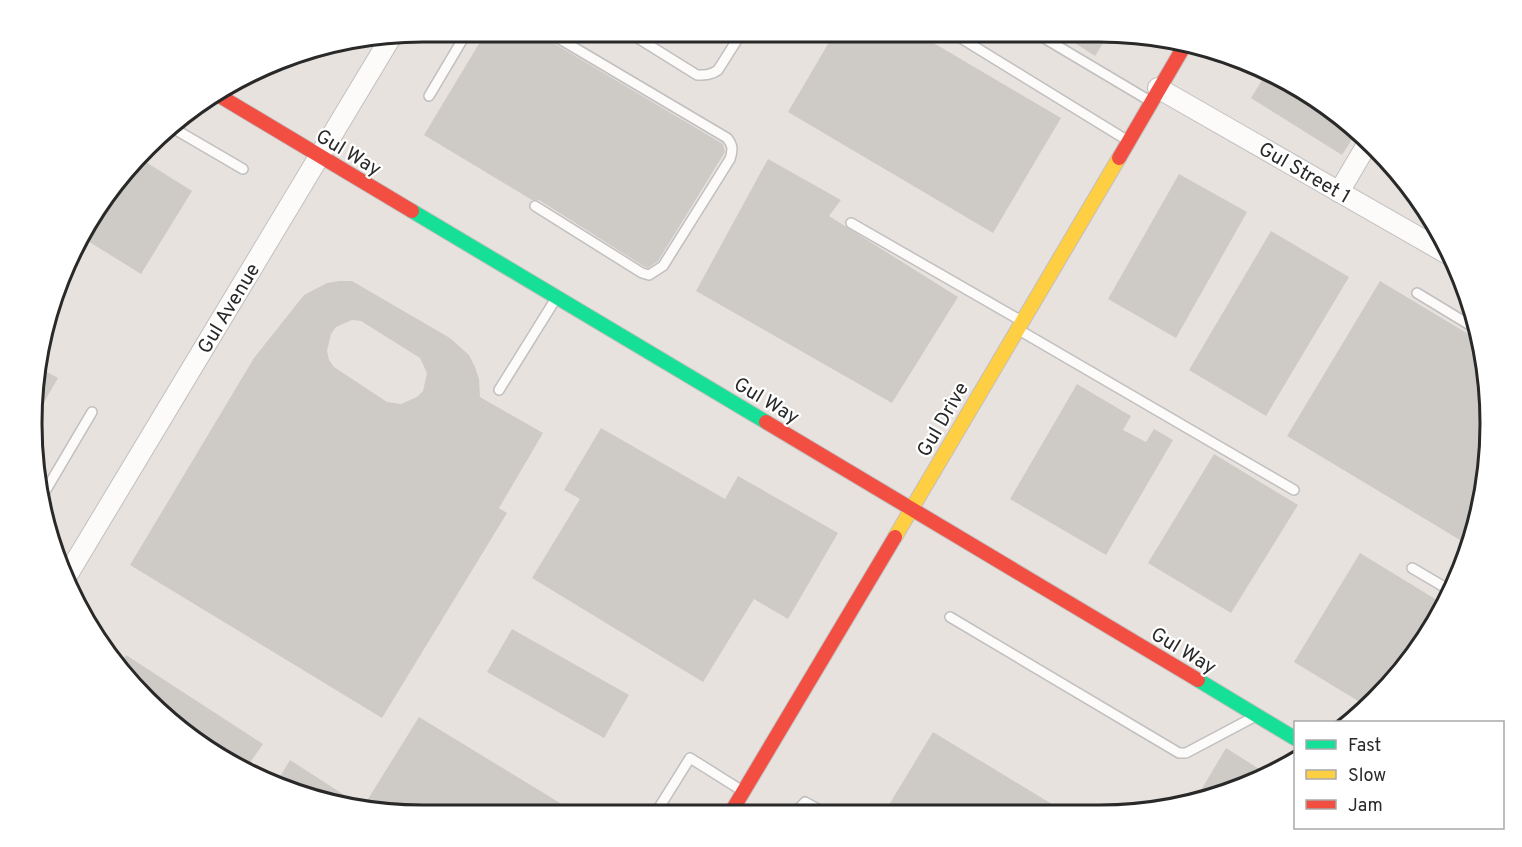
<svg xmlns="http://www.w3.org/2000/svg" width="1522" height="847" font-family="Overpass,sans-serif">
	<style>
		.building { fill: #cecbc7; fill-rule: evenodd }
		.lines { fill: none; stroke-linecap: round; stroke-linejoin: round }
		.lane-casing { stroke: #c1bfc0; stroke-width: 12 }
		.street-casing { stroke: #c1bfc0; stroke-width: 22 }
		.fast-casing { stroke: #c1bfc0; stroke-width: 16 }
		.slow-casing { stroke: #c1bfc0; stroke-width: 16 }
		.jam-casing { stroke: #c1bfc0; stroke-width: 16 }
		.lane { stroke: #fcfbfa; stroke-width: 9 }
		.street { stroke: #fcfbfa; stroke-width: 20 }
		.fast { stroke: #16e098; stroke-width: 14 }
		.slow { stroke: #ffcf43; stroke-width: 14 }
		.jam { stroke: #f24e42; stroke-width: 14 }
		.labels { text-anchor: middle; stroke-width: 4.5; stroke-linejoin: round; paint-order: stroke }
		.street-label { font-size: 20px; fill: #292929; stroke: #fff }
		.rim { fill: none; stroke: #292929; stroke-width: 3 }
	</style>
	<rect width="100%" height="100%" fill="#e8e2de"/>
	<!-- building -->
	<g class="building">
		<path d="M 486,32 L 540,32 L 545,38 L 723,144 L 725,152 L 658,261 L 648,268 L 645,267 L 539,200 L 532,200 L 424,135 Z"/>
		<path d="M 835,32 L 915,32 L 1061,118 L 993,233 L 788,112 Z"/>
		<path d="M 1058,32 L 1110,32 L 1095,56 Z"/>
		<path d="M 1267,72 L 1295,84 L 1358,130 L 1342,155 L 1251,98 Z"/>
		<path d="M 141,159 L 192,191 L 141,274 L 83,238 L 98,205 Z"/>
		<path d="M 768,159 L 841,200 L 829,216 L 958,297 L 892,403 L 696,291 Z"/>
		<path d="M 1179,174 L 1247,212 L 1176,338 L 1108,299 Z"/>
		<path d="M 1271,231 L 1349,277 L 1266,416 L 1189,370 Z"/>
		<path d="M 339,281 L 352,281 L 450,338 L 469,355 L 475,367 L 479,379 L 480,397 L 543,433 L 499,508 L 507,513 L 382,718 L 130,565 L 254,358 L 304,295 L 327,283 ZM 352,320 L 361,321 L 420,358 L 427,373 L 423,391 L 417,397 L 401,404 L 387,402 L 334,367 L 329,360 L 327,351 L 331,334 L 336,327 Z"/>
		<path d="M 1380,281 L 1480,341 L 1490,398 L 1487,475 L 1470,546 L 1287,436 Z"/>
		<path d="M 40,368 L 58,378 L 36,416 L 39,381 Z"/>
		<path d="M 1077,384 L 1131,416 L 1123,430 L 1146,442 L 1154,429 L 1173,440 L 1106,555 L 1010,499 Z"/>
		<path d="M 601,428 L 725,499 L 738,476 L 838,533 L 788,619 L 754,599 L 703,682 L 532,578 L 580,499 L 564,490 Z"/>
		<path d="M 1214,454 L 1298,505 L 1231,613 L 1148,563 Z"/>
		<path d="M 1360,553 L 1445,605 L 1438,620 L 1376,700 L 1368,707 L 1294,662 Z"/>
		<path d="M 512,629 L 629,695 L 604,738 L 487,672 Z"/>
		<path d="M 126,655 L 263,744 L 245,770 L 227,763 L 129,682 L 119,666 Z"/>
		<path d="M 419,717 L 578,814 L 398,815 L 322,802 L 276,783 L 290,760 L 363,807 Z"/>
		<path d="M 933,732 L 1065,812 L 884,813 Z"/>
		<path d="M 1226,748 L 1267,774 L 1225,795 L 1194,802 Z"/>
	</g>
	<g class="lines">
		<defs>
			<g id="lane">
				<path d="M 628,32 L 697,75 C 706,75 711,75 718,70 L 742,32"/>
				<path d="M 1034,32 L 1150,101"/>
				<path d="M 959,37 L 1125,139"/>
				<path d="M 429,96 L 467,32"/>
				<path d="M 171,127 L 243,169"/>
				<path d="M 535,206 L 642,273 L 649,275 L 663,266 L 730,159 C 733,150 733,145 727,138 L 548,32"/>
				<path d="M 851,223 L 1020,320"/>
				<path d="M 1417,293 L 1478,330"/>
				<path d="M 1019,330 L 1294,490"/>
				<path d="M 499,390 L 555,300"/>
				<path d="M 43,495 L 92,412"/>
				<path d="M 1412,568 L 1451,591"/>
				<path d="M 950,617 L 1179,753 L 1186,753 L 1252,718"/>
				<path d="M 795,813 L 805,802 L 825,813"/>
				<path d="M 655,814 L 690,758 L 741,790"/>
			</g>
			<g id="street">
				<path d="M 1158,88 L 1453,257"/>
				<path d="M 1339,192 L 1369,141"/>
				<path d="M 65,579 L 391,37"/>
			</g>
			<g id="fast">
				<path d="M 412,211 L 766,422"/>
				<path d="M 1198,680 L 1296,739"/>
			</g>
			<path id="slow" d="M 895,537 L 1119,158"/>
			<g id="jam">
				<path d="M 218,95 L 412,211"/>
				<path d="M 1119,158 L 1186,43"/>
				<path d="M 766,422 L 1198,680"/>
				<path d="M 730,814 L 895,537"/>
			</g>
		</defs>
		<!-- lane casing -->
		<use href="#lane" class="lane-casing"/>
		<!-- street casing -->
		<use href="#street" class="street-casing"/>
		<!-- fast casing -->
		<use href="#fast" class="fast-casing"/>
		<!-- slow casing -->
		<use href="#slow" class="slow-casing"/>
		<!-- jam casing -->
		<use href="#jam" class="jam-casing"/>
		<!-- lane -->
		<use href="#lane" class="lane"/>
		<!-- street -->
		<use href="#street" class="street"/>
		<!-- fast -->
		<use href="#fast" class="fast"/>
		<!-- slow -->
		<use href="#slow" class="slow"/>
		<!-- jam -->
		<use href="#jam" class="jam"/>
	</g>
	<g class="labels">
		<!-- street labels -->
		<g class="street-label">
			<text transform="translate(349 152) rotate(31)" y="7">Gul Way</text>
			<text transform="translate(1305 172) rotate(30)" y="7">Gul Street 1</text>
			<text transform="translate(228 308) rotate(-59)" y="7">Gul Avenue</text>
			<text transform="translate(767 400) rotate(31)" y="7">Gul Way</text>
			<text transform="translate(942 419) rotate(-60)" y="7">Gul Drive</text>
			<text transform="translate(1184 650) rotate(31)" y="7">Gul Way</text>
		</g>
	</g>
	<!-- crop -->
	<path d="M0 0H1522V847H0ZM423 42H1099A381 381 0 0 1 1480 423V424A381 381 0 0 1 1099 805H423A381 381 0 0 1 42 424V423A381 381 0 0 1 423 42Z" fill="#fff" fill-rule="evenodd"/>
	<path class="rim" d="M423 42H1099A381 381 0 0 1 1480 423V424A381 381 0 0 1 1099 805H423A381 381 0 0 1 42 424V423A381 381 0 0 1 423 42Z"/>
	<!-- legend -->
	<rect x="1294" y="721" width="210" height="108" fill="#ffffff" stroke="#a9a9a9" stroke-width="1.5"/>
	<rect x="1306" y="740" width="30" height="9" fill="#16e098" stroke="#a9a9a9" stroke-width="1.5"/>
	<text x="1348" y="751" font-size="18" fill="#292929">Fast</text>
	<rect x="1306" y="770" width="30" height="9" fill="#ffcf43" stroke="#a9a9a9" stroke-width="1.5"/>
	<text x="1348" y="781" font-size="18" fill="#292929">Slow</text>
	<rect x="1306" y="800" width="30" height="9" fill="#f24e42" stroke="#a9a9a9" stroke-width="1.5"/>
	<text x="1348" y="811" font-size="18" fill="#292929">Jam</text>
</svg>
